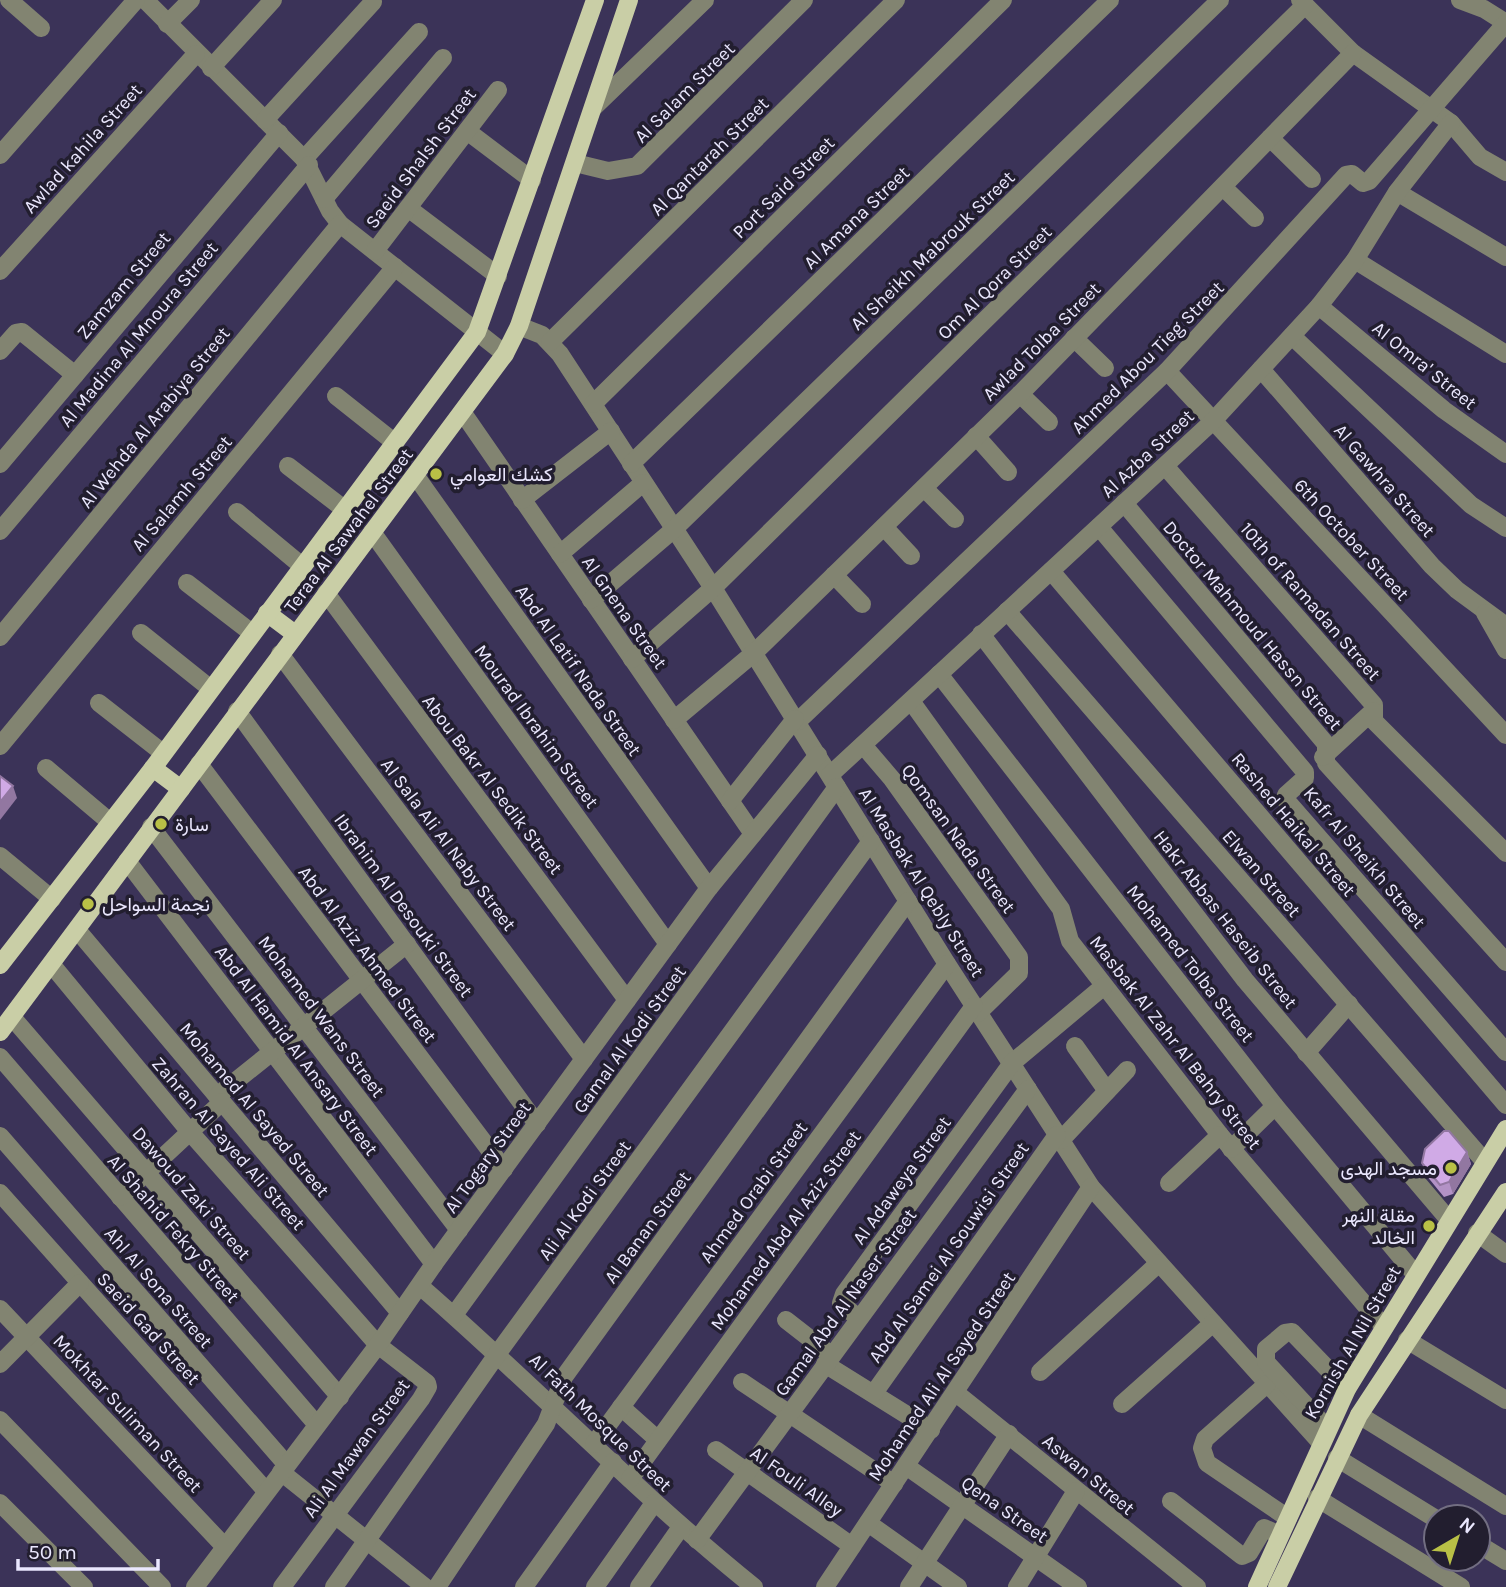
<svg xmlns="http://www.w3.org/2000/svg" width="1506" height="1587" font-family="Karla,Vazirmatn,sans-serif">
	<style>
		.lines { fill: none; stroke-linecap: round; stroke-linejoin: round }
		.minor { stroke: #828471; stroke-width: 18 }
		.major { stroke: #c9cea6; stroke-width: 18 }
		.wall { fill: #b392c6 }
		.shaded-wall { fill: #9277a1 }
		.building { fill: #d0aae6; stroke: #9277a1; stroke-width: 2 }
		.poi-dot { fill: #b9c046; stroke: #221e2f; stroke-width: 2.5 }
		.labels { text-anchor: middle; stroke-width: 7; stroke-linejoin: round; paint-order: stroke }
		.street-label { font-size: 19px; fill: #eae7fe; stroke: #221e2f }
		.poi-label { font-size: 19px; fill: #eae7fe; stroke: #221e2f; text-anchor: start }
	</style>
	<rect width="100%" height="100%" fill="#3b3358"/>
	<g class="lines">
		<!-- minor -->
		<g class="minor">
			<path d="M 9,0 L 41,28"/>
			<path d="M 145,0 L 304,159 L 330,211 L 340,224 L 505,354"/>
			<path d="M 1300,0 L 1353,53 L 1451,123 L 1480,157 L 1506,172"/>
			<path d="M 1460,0 L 1484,9 L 1506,23"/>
			<path d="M 167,24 L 191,0"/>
			<path d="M 211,68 L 273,0"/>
			<path d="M 593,108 L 705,0"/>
			<path d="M 265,120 L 373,2"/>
			<path d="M 467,131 L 532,180"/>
			<path d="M 1270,138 L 1312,179"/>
			<path d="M 0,155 L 136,0"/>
			<path d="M 304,159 L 419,32"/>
			<path d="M 575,163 L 608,171 L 637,166 L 804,0"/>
			<path d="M 1223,187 L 1255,218"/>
			<path d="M 1397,192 L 1506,257"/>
			<path d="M 324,199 L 443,58"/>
			<path d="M 408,208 L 498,276"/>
			<path d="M 375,251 L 498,90"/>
			<path d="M 1355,260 L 1506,354"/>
			<path d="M 0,271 L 196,54"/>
			<path d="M 1319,306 L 1444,410 L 1506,454"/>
			<path d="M 519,326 L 542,335 L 560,354 L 713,588 L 947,964 L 1091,1187 L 1320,1442"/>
			<path d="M 1292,336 L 1471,505 L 1506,528"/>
			<path d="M 1074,338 L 1105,368"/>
			<path d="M 550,342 L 896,0"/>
			<path d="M 0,351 L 16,333 L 22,332 L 75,375"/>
			<path d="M 1261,369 L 1432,566 L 1457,590 L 1506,626"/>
			<path d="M 1167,371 L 1506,735"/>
			<path d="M 1020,394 L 1049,422"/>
			<path d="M 336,396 L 394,442"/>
			<path d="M 593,404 L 1003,0"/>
			<path d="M 463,413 L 753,834"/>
			<path d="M 976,436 L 1008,472"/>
			<path d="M 0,464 L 279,133"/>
			<path d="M 631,464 L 1110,0"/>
			<path d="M 288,466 L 344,509"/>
			<path d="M 1165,466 L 1374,705 L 1374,721 L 1506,853"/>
			<path d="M 415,475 L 709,888"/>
			<path d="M 924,488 L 955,519"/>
			<path d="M 522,500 L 611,431"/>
			<path d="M 1124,503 L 1326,744 L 1326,763 L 1506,962"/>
			<path d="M 237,512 L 302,566"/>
			<path d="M 884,527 L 911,556"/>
			<path d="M 1099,527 L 1305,772 L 1305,778 L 1286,795 L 1285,799 L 1506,1052"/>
			<path d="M 0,531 L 309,165"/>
			<path d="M 372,532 L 668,944"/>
			<path d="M 560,554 L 643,483"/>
			<path d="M 1051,571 L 1506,1105"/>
			<path d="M 834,575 L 862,604"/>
			<path d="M 187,583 L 252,633"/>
			<path d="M 326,593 L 627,1000"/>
			<path d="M 591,600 L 673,530 L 1220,0"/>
			<path d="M 1007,611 L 1485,1162"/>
			<path d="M 1485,613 L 1506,650"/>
			<path d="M 141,633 L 211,689"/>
			<path d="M 981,634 L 1245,980 L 1449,1220"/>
			<path d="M 0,637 L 340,224"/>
			<path d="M 280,654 L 584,1059"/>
			<path d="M 632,659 L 713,588 L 1305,5"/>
			<path d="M 939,674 L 1275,1106 L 1415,1274"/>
			<path d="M 911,701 L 1061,909 L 1070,941 L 1220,1135 L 1383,1326"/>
			<path d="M 99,703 L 163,753"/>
			<path d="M 237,711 L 537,1124"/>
			<path d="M 674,720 L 754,653 L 1020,394 L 1353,53"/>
			<path d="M 797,722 L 1167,371 L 1346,175 L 1352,174 L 1363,183 L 1369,181 L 1506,23"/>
			<path d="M 863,745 L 892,779 L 1019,957 L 1019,973 L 978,1013"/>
			<path d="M 0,746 L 395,267"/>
			<path d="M 1323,757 L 1373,711"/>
			<path d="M 199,764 L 504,1169"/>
			<path d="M 46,768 L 110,822"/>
			<path d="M 830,775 L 1213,421 L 1319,306 L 1355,260 L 1397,192 L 1451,123"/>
			<path d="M 730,801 L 795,719"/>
			<path d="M 151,827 L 459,1230"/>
			<path d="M 0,856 L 52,899"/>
			<path d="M 127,861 L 434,1264"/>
			<path d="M 78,931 L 400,1313"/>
			<path d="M 52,965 L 190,1132 L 378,1345 L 427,1383 L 428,1387 L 421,1399 L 282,1587"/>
			<path d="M 12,1017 L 340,1397"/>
			<path d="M 1075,1046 L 1107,1091"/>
			<path d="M 1306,1053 L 1349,1004"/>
			<path d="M 0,1057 L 317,1425"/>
			<path d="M 217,1096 L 407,944"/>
			<path d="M 0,1136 L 286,1464"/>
			<path d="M 1061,1140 L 1127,1070"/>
			<path d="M 1231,1149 L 1275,1106"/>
			<path d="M 1169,1183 L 1220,1135"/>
			<path d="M 0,1193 L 266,1491"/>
			<path d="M 120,1197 L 222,1102"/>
			<path d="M 1477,1233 L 1506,1254"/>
			<path d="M 420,1286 C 533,1384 637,1493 754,1587"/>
			<path d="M 0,1309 L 225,1547"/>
			<path d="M 454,1315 L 837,787"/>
			<path d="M 858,1318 L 841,1303 L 844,1294 L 1012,1063 L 1104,986"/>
			<path d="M 786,1320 L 831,1355"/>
			<path d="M 1407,1340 L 1506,1400"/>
			<path d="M 0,1364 L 80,1283"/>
			<path d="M 825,1364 L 931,1430"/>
			<path d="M 1040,1372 L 1159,1263"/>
			<path d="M 742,1382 L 894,1484"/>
			<path d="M 1267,1384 L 1205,1439 L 1202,1448 L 1207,1463 L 1288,1518"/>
			<path d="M 874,1393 L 1057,1135"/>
			<path d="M 956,1393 L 1197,1587"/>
			<path d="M 1122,1404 L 1213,1323"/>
			<path d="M 621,1407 L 658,1440"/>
			<path d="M 1359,1415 L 1506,1506"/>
			<path d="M 0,1420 L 162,1587"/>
			<path d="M 1327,1428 L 1266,1362 L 1266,1349 L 1285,1333 L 1292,1332 L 1347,1389"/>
			<path d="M 594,1444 L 947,964"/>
			<path d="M 716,1450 L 852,1546"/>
			<path d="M 1337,1458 L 1436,1519"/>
			<path d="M 906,1466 L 1078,1587"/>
			<path d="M 281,1472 L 425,1587"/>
			<path d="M 630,1479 L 974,1006"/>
			<path d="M 1317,1498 L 1461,1587"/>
			<path d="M 1171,1501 L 1242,1556 L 1249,1553 L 1264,1528 L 1280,1535"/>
			<path d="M 0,1503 L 84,1587"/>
			<path d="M 868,1523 L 958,1587"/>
			<path d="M 697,1540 L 1028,1089"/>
			<path d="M 1478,1544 L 1506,1561"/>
			<path d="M 195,1587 L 378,1345 L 434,1264 L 709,888 L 818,755"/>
			<path d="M 334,1587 L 498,1353 L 871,841"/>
			<path d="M 437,1587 L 546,1424 L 564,1377 L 908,901"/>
			<path d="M 524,1587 L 613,1462"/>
			<path d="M 595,1587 L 654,1503"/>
			<path d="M 639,1587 L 681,1527"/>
			<path d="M 825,1587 L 1091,1187"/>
			<path d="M 909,1587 L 1009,1434"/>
			<path d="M 1017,1587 L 1076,1491"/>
		</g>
		<!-- major -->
		<g class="major">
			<path d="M 267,613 L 295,634"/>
			<path d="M 153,768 L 181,789"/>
			<path d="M 0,965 L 153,768 L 477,332 L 595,0"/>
			<path d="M 0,1032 L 505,354 L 519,326 L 629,0"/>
			<path d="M 1257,1587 L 1347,1389 L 1506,1129"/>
			<path d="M 1277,1587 L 1359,1415 L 1506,1192"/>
		</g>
	</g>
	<!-- wall -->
	<path class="wall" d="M 1467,1152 L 1471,1164 L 1453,1194 L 1444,1197 L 1426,1175 L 1422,1163 Z"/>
	<!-- shaded-wall -->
	<g class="shaded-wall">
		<path d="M 13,786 L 17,798 L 0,820 L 0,802 Z"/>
		<path d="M 1467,1152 L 1471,1164 L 1453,1194 L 1449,1182 Z"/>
	</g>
	<!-- building -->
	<g class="building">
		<path d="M 0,776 L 13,786 L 0,802 Z"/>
		<path d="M 1444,1131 L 1449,1131 L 1467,1152 L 1449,1182 L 1440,1185 L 1422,1163 L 1425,1149 Z"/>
	</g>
	<!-- markers -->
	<g class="poi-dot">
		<circle cx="436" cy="474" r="7"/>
		<circle cx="161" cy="824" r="7"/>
		<circle cx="88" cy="904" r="7"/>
		<circle cx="1451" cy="1168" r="7"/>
		<circle cx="1429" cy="1226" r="7"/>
	</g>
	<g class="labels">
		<!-- street labels -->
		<g class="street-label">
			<text transform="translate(684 92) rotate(-45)" y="7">Al Salam Street</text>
			<text transform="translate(82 148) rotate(-48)" y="7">Awlad kahila Street</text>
			<text transform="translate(709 156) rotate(-45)" y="7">Al Qantarah Street</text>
			<text transform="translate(420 158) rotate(-53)" y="7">Saeid Shalsh Street</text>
			<text transform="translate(783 187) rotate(-45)" y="7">Port Said Street</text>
			<text transform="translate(856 217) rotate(-44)" y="7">Al Amana Street</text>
			<text transform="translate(932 250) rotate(-44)" y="7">Al Sheikh Mabrouk Street</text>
			<text transform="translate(994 282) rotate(-45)" y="7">Om Al Qora Street</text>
			<text transform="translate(123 285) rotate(-50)" y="7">Zamzam Street</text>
			<text transform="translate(138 334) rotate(-50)" y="7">Al Madina Al Mnoura Street</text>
			<text transform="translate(1041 341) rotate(-45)" y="7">Awlad Tolba Street</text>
			<text transform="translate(1147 357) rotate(-45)" y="7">Ahmed Abou Tieg Street</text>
			<text transform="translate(1425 365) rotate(39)" y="7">Al Omra' Street</text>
			<text transform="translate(154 417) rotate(-51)" y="7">Al Wehda Al Arabiya Street</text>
			<text transform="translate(1147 453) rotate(-43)" y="7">Al Azba Street</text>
			<text transform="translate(1385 480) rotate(49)" y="7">Al Gawhra Street</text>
			<text transform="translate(181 493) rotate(-50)" y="7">Al Salamh Street</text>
			<text transform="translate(348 530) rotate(-53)" y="7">Teraa Al Sawahel Street</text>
			<text transform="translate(1352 539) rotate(47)" y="7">6th October Street</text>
			<text transform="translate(1311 601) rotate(49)" y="7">10th of Ramadan Street</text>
			<text transform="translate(625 612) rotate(55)" y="7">Al Gnena Street</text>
			<text transform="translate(1253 625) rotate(50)" y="7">Doctor Mahmoud Hassn Street</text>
			<text transform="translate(579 670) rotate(55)" y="7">Abd Al Latif Nada Street</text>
			<text transform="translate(537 726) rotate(54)" y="7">Mourad Ibrahim Street</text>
			<text transform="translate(493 784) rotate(53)" y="7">Abou Bakr Al Sedik Street</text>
			<text transform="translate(1294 824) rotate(50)" y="7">Rashed Haikal Street</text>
			<text transform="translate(959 838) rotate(54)" y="7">Qomsan Nada Street</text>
			<text transform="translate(449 844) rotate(53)" y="7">Al Sala Ali Al Naby Street</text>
			<text transform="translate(1365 857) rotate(50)" y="7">Kafr Al Sheikh Street</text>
			<text transform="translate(1262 873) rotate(49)" y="7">Elwan Street</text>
			<text transform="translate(922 882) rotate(58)" y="7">Al Masbak Al Qebly Street</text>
			<text transform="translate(404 905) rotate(54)" y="7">Ibrahim Al Desouki Street</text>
			<text transform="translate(1226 919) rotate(52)" y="7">Hakr Abbas Haseib Street</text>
			<text transform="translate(368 954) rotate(53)" y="7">Abd Al Aziz Ahmed Street</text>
			<text transform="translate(1191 963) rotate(52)" y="7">Mohamed Tolba Street</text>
			<text transform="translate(322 1016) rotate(53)" y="7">Mohamed Wans Street</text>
			<text transform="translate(629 1039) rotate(-54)" y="7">Gamal Al Kodi Street</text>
			<text transform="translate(1176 1042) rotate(52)" y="7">Masbak Al Zahr Al Bahry Street</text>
			<text transform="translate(297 1050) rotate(53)" y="7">Abd Al Hamid Al Ansary Street</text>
			<text transform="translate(255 1109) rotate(50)" y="7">Mohamed Al Sayed Street</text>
			<text transform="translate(229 1143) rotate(49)" y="7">Zahran Al Sayed Ali Street</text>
			<text transform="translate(487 1157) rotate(-54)" y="7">Al Togary Street</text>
			<text transform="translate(901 1180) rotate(-54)" y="7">Al Adaweya Street</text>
			<text transform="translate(753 1192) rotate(-54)" y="7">Ahmed Orabi Street</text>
			<text transform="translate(192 1193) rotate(49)" y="7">Dawoud Zaki Street</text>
			<text transform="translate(584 1200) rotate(-54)" y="7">Ali Al Kodi Street</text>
			<text transform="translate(647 1227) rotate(-54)" y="7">Al Banan Street</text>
			<text transform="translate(174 1228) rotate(49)" y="7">Al Shahid Fekry Street</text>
			<text transform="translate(785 1230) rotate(-54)" y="7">Mohamed Abd Al Aziz Street</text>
			<text transform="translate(948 1252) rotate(-55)" y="7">Abd Al Samei Al Souwisi Street</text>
			<text transform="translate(159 1287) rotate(49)" y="7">Ahl Al Sona Street</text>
			<text transform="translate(845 1302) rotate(-54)" y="7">Gamal Abd Al Naser Street</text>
			<text transform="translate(149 1328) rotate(48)" y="7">Saeid Gad Street</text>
			<text transform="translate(1352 1342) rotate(-60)" y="7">Kornish Al Nil Street</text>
			<text transform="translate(941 1376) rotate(-56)" y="7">Mohamed Ali Al Sayed Street</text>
			<text transform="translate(128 1413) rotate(47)" y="7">Mokhtar Suliman Street</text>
			<text transform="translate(601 1422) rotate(44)" y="7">Al Fath Mosque Street</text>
			<text transform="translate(356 1448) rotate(-54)" y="7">Ali Al Mawan Street</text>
			<text transform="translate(1089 1474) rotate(40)" y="7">Aswan Street</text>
			<text transform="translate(797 1481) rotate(35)" y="7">Al Fouli Alley</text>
			<text transform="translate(1005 1509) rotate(35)" y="7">Qena Street</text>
		</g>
		<!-- poi labels -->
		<g class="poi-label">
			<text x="450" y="481">كشك العوامي</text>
			<text x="175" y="831">سارة</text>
			<text x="102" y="911">نجمة السواحل</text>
			<text x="1437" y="1175" text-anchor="end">مسجد الهدى</text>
			<text x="1415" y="1222" text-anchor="end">مقلة النهر<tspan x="1415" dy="22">الخالد</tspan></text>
		</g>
	</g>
	<!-- north arrow -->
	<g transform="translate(1457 1538) rotate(39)"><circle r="33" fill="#221e2f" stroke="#726e82" stroke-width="2"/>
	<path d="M0-5L12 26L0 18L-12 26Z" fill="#b9c046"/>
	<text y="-10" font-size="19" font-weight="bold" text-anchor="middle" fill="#eae7fe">N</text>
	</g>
	<!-- scale -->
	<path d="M18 1559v10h140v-10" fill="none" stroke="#eae7fe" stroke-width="3.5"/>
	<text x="28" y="1559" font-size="21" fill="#eae7fe" stroke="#221e2f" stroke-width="5" paint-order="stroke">50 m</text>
</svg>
